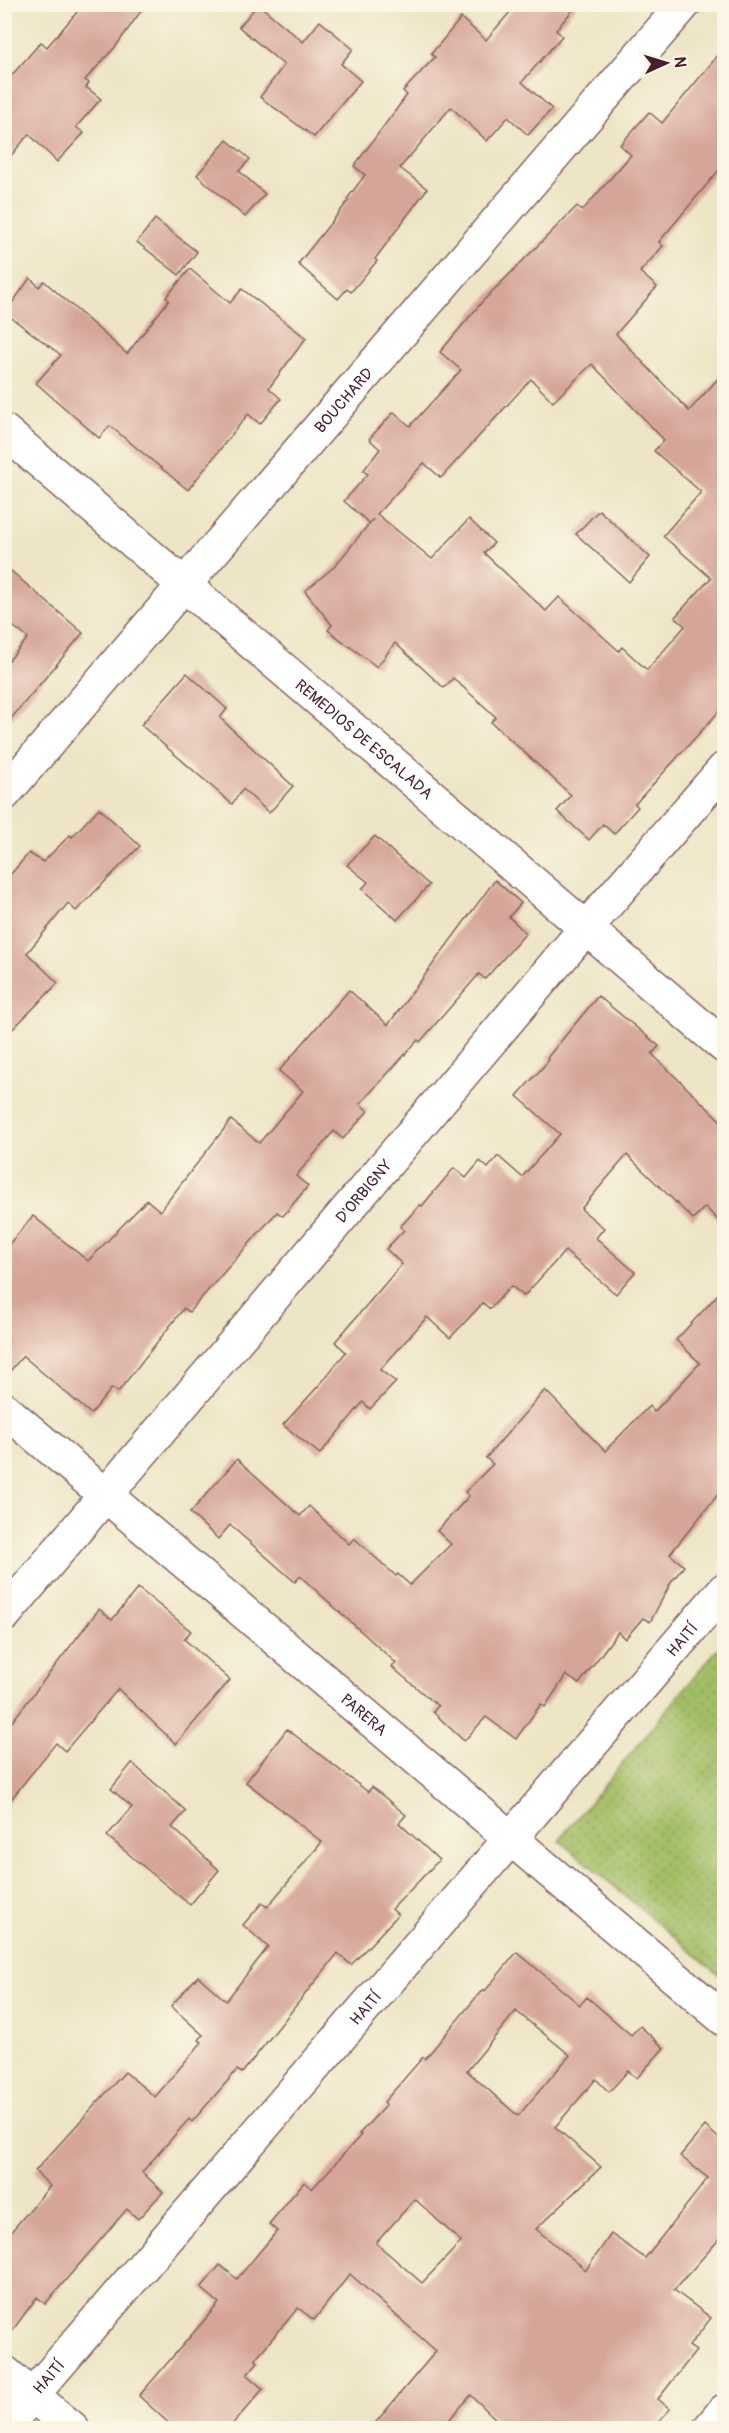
<svg xmlns="http://www.w3.org/2000/svg" width="729" height="2433" font-family="Pangolin,sans-serif">
	<style>
		.park { fill: url(#park-dots); stroke: #766e48; stroke-width: 1.5 }
		.building { fill: #d5a599; fill-rule: evenodd }
		.lines { fill: none; stroke-linecap: round; stroke-linejoin: round }
		.street-casing { stroke: #836461; stroke-width: 36 }
		.street { stroke: #fff; stroke-width: 33 }
		.labels { text-anchor: middle; stroke-width: 6; stroke-linejoin: round; paint-order: stroke }
		.street-label { font-size: 16px; fill: #4a1f2b; stroke: #fcf5e5 }
	</style>
	<defs>
		<pattern id="park-dots" width="8" height="8" patternUnits="userSpaceOnUse" patternTransform="scale(1.5)"><rect width="8" height="8" fill="#a2be65"/><path d="M2 2h.1M6 6h.1" fill="none" stroke="#869a53" stroke-width="1.8" stroke-linecap="round"/></pattern>
	</defs>
	<rect width="100%" height="100%" fill="#fcf5e5"/>
	<filter id="ink" filterUnits="userSpaceOnUse"><feTurbulence type="fractalNoise" baseFrequency=".0167" numOctaves="2"/><feDisplacementMap in="SourceGraphic" scale="12" xChannelSelector="R" yChannelSelector="G"/><feConvolveMatrix kernelMatrix="1 2 1 2 8 2 1 2 1" color-interpolation-filters="sRGB"/></filter>
	<filter id="wash" filterUnits="userSpaceOnUse"><feTurbulence type="fractalNoise" baseFrequency=".008" numOctaves="4" result="noise"/><feDisplacementMap in="SourceGraphic" scale="24" xChannelSelector="R" yChannelSelector="G"/><feGaussianBlur stdDeviation="1.35" result="paint"/><feColorMatrix in="noise" values="0 0 0 0 0 0 0 0 0 0 0 0 0 0 0 0 0 1.4 0 .05"/><feComposite in="paint" operator="in"/></filter>
	<g filter="url(#wash)">
		<rect width="100%" height="100%" fill="#ede5c5"/>
		<!-- park -->
		<path class="park" d="M 724,1641 L 724,1979 L 559,1840 Z"/>
		<g id="blocks">
			<!-- building -->
			<g class="building">
				<path d="M 84,4 L 146,4 L 116,46 L 85,80 L 89,83 L 86,87 L 101,99 L 76,127 L 84,133 L 57,162 L 29,134 L 4,164 L 4,84 L 41,42 L 47,47 Z"/>
				<path d="M 258,4 L 303,42 L 320,21 L 353,49 L 341,64 L 361,81 L 314,137 L 260,97 L 284,65 L 239,27 Z"/>
				<path d="M 517,4 L 578,4 L 556,30 L 562,36 L 522,82 L 552,109 L 528,135 L 508,117 L 487,141 L 451,107 L 400,168 L 427,189 L 375,259 L 377,261 L 351,292 L 347,289 L 338,299 L 298,264 L 349,200 L 347,199 L 365,175 L 354,166 L 407,95 L 403,91 L 435,57 L 431,54 L 461,18 L 486,40 Z"/>
				<path d="M 724,48 L 724,164 L 659,242 L 663,246 L 640,272 L 657,287 L 616,334 L 689,411 L 724,372 L 724,706 L 635,804 L 638,807 L 614,834 L 603,824 L 589,840 L 557,811 L 571,795 L 491,722 L 496,717 L 453,678 L 444,688 L 395,643 L 377,667 L 328,630 L 332,625 L 305,591 L 335,566 L 373,519 L 369,523 L 344,501 L 368,474 L 363,471 L 380,449 L 369,439 L 394,412 L 410,426 L 461,370 L 440,352 L 482,302 L 577,206 L 582,211 L 631,155 L 620,145 L 649,112 L 662,123 ZM 592,364 L 664,440 L 654,451 L 701,492 L 663,536 L 711,578 L 675,617 L 685,626 L 647,670 L 622,647 L 619,651 L 559,597 L 546,611 L 484,553 L 494,543 L 469,519 L 432,559 L 377,514 L 424,463 L 441,478 L 531,379 L 553,402 Z"/>
				<path d="M 227,140 L 250,159 L 239,171 L 265,194 L 245,217 L 197,175 Z"/>
				<path d="M 155,219 L 197,252 L 179,275 L 137,242 Z"/>
				<path d="M 190,269 L 230,303 L 242,289 L 306,338 L 269,388 L 281,399 L 260,424 L 248,414 L 188,490 L 110,426 L 99,438 L 36,383 L 61,355 L 5,313 L 30,278 L 39,287 L 44,281 L 127,354 L 169,300 L 166,297 Z"/>
				<path d="M 599,510 L 650,557 L 629,582 L 576,534 Z"/>
				<path d="M 4,565 L 83,633 L 4,727 L 4,666 L 28,638 L 4,619 Z"/>
				<path d="M 187,673 L 227,709 L 220,718 L 293,786 L 269,813 L 243,789 L 232,804 L 141,725 Z"/>
				<path d="M 99,808 L 140,846 L 76,911 L 68,903 L 27,953 L 58,983 L 4,1038 L 4,882 L 29,853 L 43,862 L 70,835 L 72,837 Z"/>
				<path d="M 375,836 L 429,885 L 397,920 L 362,889 L 368,882 L 347,865 Z"/>
				<path d="M 495,880 L 521,903 L 509,917 L 526,933 L 485,979 L 479,974 L 420,1042 L 418,1040 L 360,1104 L 368,1111 L 343,1139 L 334,1131 L 296,1176 L 308,1186 L 283,1216 L 277,1212 L 189,1312 L 184,1308 L 118,1392 L 112,1388 L 91,1414 L 23,1356 L 4,1378 L 4,1250 L 33,1216 L 88,1261 L 147,1200 L 160,1211 L 231,1120 L 259,1143 L 303,1091 L 279,1071 L 349,990 L 388,1025 Z"/>
				<path d="M 598,996 L 659,1046 L 652,1054 L 724,1124 L 724,1226 L 705,1207 L 693,1219 L 627,1155 L 581,1209 L 604,1228 L 596,1238 L 635,1272 L 616,1294 L 565,1251 L 524,1296 L 511,1286 L 490,1309 L 483,1303 L 450,1338 L 427,1317 L 380,1370 L 396,1382 L 370,1409 L 363,1402 L 320,1454 L 283,1425 L 321,1383 L 346,1352 L 335,1342 L 402,1264 L 386,1249 L 404,1230 L 400,1227 L 420,1205 L 422,1206 L 454,1168 L 466,1178 L 480,1161 L 488,1168 L 498,1156 L 522,1177 L 560,1134 L 517,1096 L 549,1060 L 547,1058 Z"/>
				<path d="M 724,1288 L 724,1487 L 670,1554 L 684,1566 L 672,1581 L 650,1622 L 643,1618 L 625,1639 L 618,1632 L 579,1684 L 566,1675 L 545,1707 L 541,1704 L 516,1739 L 486,1717 L 464,1741 L 433,1712 L 438,1706 L 392,1667 L 396,1663 L 300,1576 L 295,1582 L 230,1525 L 218,1539 L 190,1513 L 237,1459 L 300,1516 L 309,1506 L 349,1544 L 354,1538 L 396,1576 L 398,1574 L 410,1585 L 451,1544 L 437,1531 L 469,1496 L 465,1492 L 493,1464 L 486,1458 L 545,1390 L 605,1451 L 649,1406 L 654,1412 L 700,1363 L 676,1340 Z"/>
				<path d="M 138,1588 L 191,1631 L 184,1639 L 230,1680 L 176,1744 L 118,1689 L 65,1751 L 56,1743 L 4,1808 L 4,1732 L 99,1609 L 112,1620 Z"/>
				<path d="M 287,1729 L 368,1792 L 372,1787 L 406,1815 L 399,1823 L 439,1860 L 392,1909 L 398,1915 L 351,1965 L 338,1953 L 242,2073 L 237,2070 L 192,2122 L 189,2119 L 142,2172 L 163,2192 L 138,2219 L 127,2209 L 45,2304 L 37,2297 L 4,2342 L 4,2240 L 50,2186 L 35,2171 L 125,2072 L 155,2097 L 202,2042 L 199,2040 L 203,2035 L 171,2006 L 198,1976 L 226,2001 L 268,1947 L 243,1925 L 262,1903 L 267,1907 L 322,1842 L 246,1782 Z"/>
				<path d="M 132,1763 L 186,1811 L 172,1827 L 219,1870 L 190,1905 L 107,1836 L 132,1807 L 111,1789 Z"/>
				<path d="M 517,1952 L 580,2005 L 587,1997 L 631,2035 L 640,2026 L 664,2048 L 637,2078 L 628,2071 L 609,2092 L 596,2079 L 555,2127 L 601,2167 L 536,2229 L 586,2270 L 611,2234 L 645,2258 L 708,2178 L 680,2156 L 705,2126 L 724,2143 L 724,2234 L 674,2290 L 711,2318 L 689,2346 L 696,2351 L 658,2399 L 670,2409 L 653,2428 L 505,2428 L 471,2395 L 442,2428 L 371,2428 L 436,2351 L 350,2274 L 314,2320 L 298,2308 L 255,2359 L 258,2362 L 247,2375 L 263,2389 L 229,2428 L 174,2428 L 139,2396 L 219,2303 L 201,2288 L 220,2265 L 237,2279 L 277,2231 L 269,2224 L 304,2182 L 312,2189 L 361,2135 L 359,2134 L 386,2105 L 384,2102 L 423,2057 L 425,2059 L 483,1989 L 485,1991 ZM 516,2011 L 570,2055 L 518,2116 L 467,2071 ZM 415,2199 L 461,2242 L 422,2283 L 376,2243 Z"/>
			</g>
		</g>
	</g>
	<g filter="url(#ink)">
		<use href="#blocks" fill-opacity="0" stroke="#836461" stroke-width="1.5"/>
		<g class="lines">
			<defs>
				<g id="street">
					<path id="s1" d="M 4,431 L 724,1046"/>
					<path id="s2" d="M 4,794 L 684,4"/>
					<path id="s3" d="M 4,1409 L 724,2019"/>
					<path id="s4" d="M 4,1615 L 586,928 L 724,769"/>
					<path d="M 4,2372 L 72,2428"/>
					<path id="s5" d="M 4,2428 L 724,1590"/>
					<path d="M 710,2428 L 724,2411"/>
				</g>
			</defs>
			<!-- street casing -->
			<use href="#street" class="street-casing"/>
			<!-- street -->
			<use href="#street" class="street"/>
		</g>
	</g>
	<g class="labels">
		<!-- street labels -->
		<g class="street-label">
			<text dy="6" stroke="none"><textPath href="#s2" startOffset="520">BOUCHARD</textPath></text>
			<text dy="6" stroke="none"><textPath href="#s1" startOffset="474">REMEDIOS DE ESCALADA</textPath></text>
			<text dy="6" stroke="none"><textPath href="#s4" startOffset="556">D'ORBIGNY</textPath></text>
			<text dy="6" stroke="none"><textPath href="#s5" startOffset="1040">HAITÍ</textPath></text>
			<text dy="6" stroke="none"><textPath href="#s3" startOffset="472">PARERA</textPath></text>
			<text dy="6" stroke="none"><textPath href="#s5" startOffset="554">HAITÍ</textPath></text>
			<text dy="6" stroke="none"><textPath href="#s5" startOffset="68">HAITÍ</textPath></text>
		</g>
	</g>
	<!-- margin -->
	<rect width="729" height="2433" fill="none" stroke="#fcf5e5" stroke-width="24"/>
	<!-- north arrow -->
	<g transform="translate(666 63) rotate(86)" stroke="#fcf5e5" stroke-width="4.5" paint-order="stroke">
	<path d="M0-4.5L10 22L0 15L-10 22Z" fill="#4a1f2b"/>
	<text y="-9" font-size="16" font-weight="bold" text-anchor="middle" fill="#4a1f2b">N</text>
	</g>
</svg>
